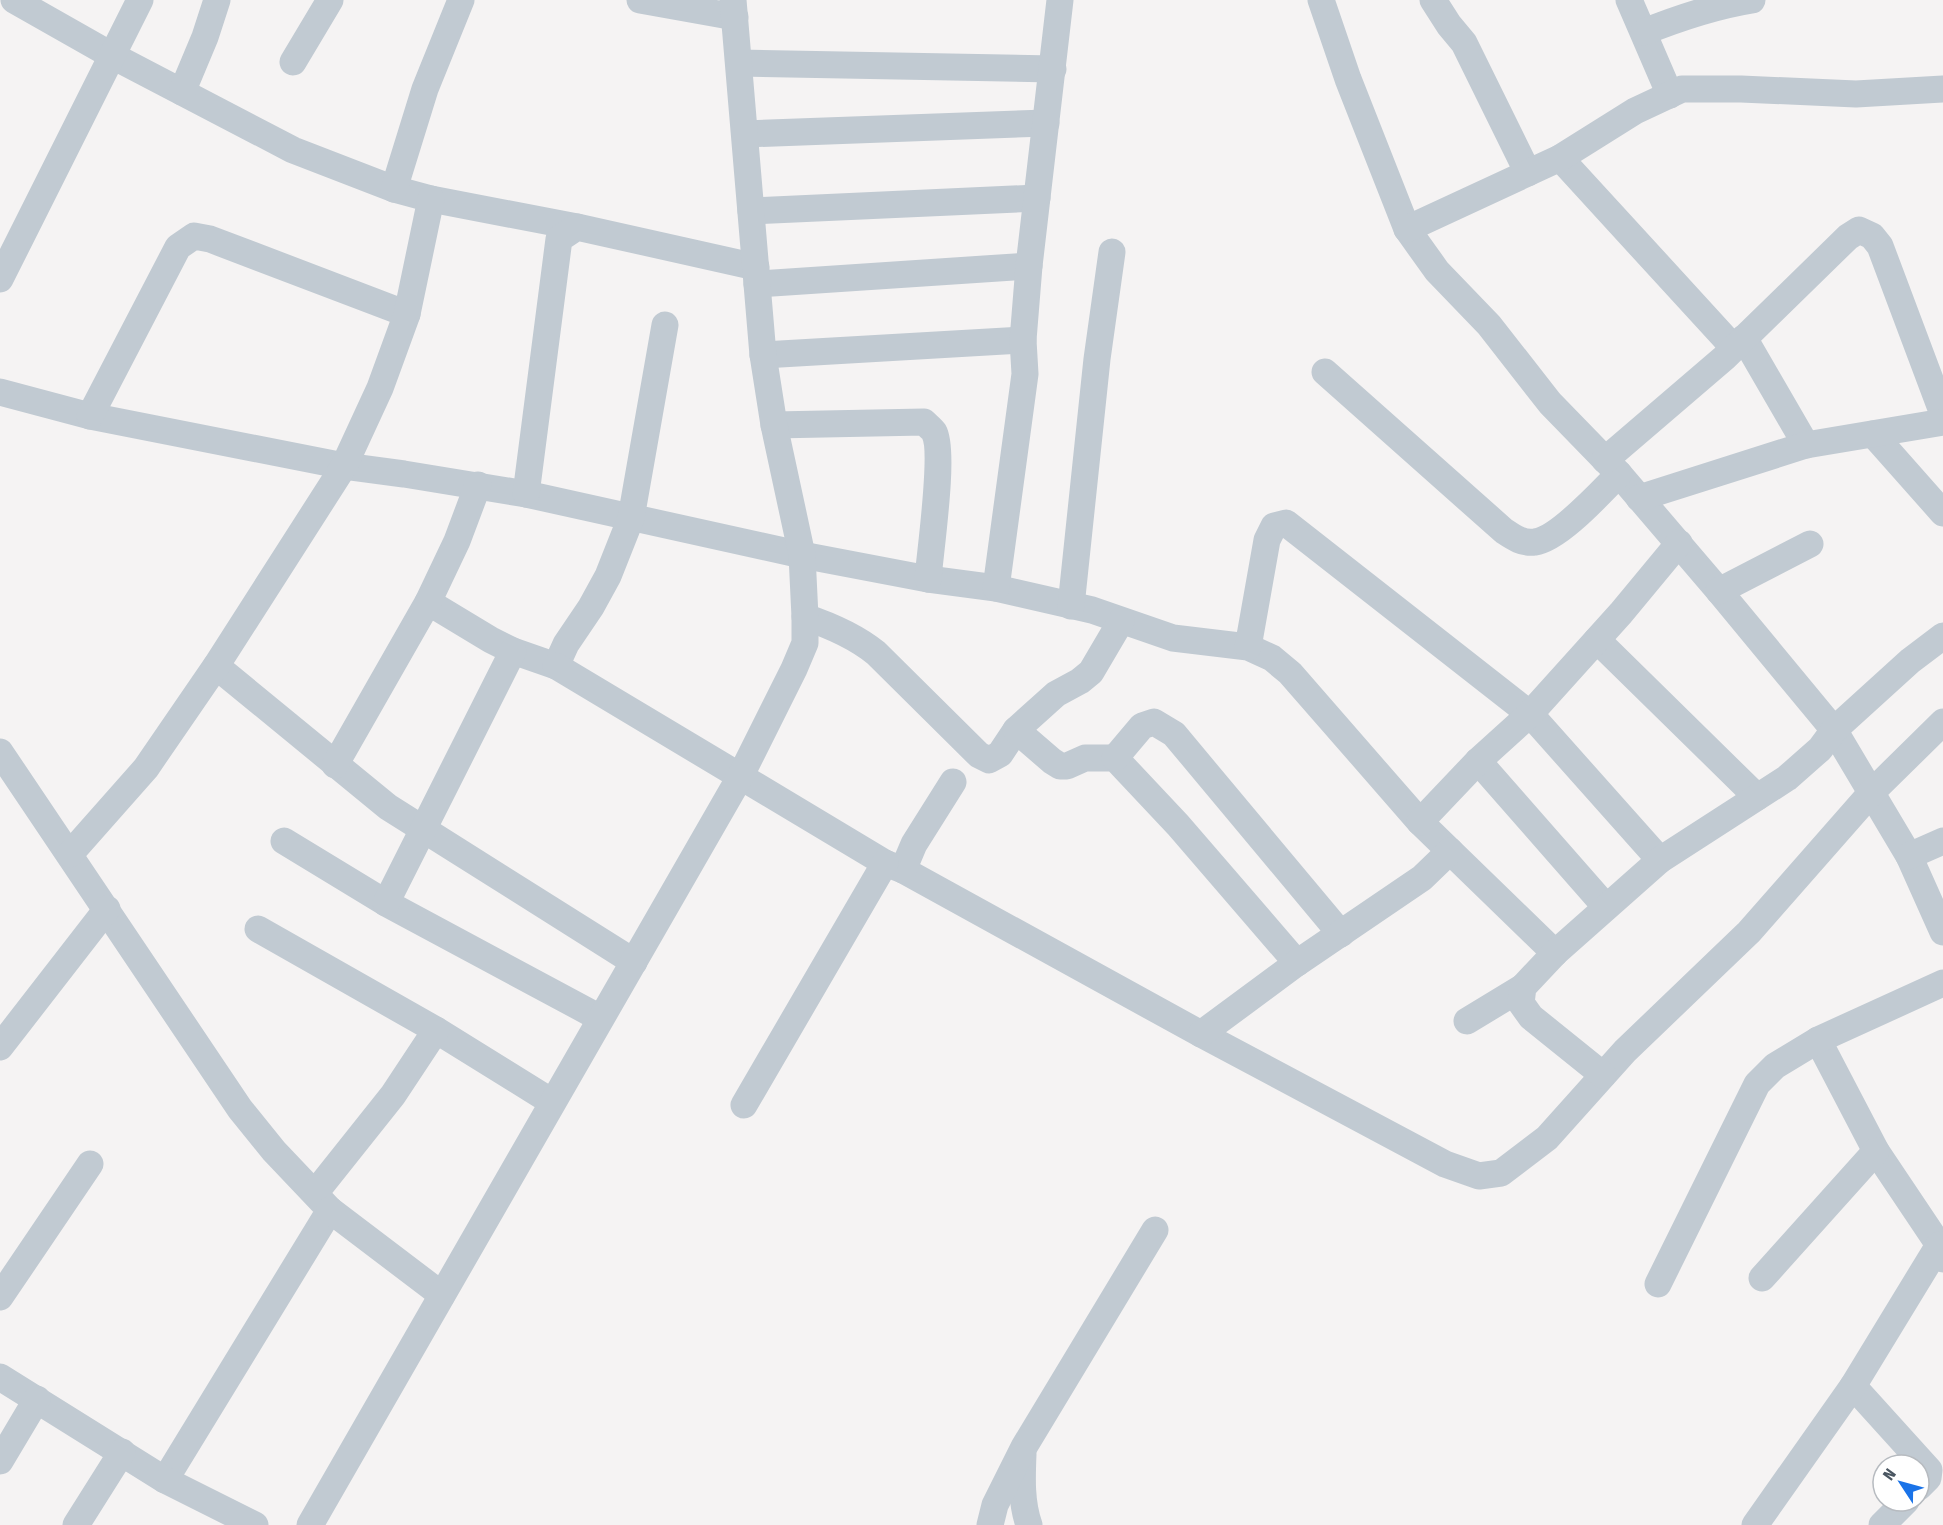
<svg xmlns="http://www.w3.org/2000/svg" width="1943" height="1525" font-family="'Fira Sans Condensed',sans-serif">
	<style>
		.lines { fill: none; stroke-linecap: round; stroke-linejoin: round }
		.minor { stroke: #c1cad2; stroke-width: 27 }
	</style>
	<rect width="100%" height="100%" fill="#f5f3f3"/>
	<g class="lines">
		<!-- minor -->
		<g class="minor">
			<path d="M 14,0 L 111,55 L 293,150 L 394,189 L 431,199 L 577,227"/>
			<path d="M 640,0 L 735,17"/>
			<path d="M 1321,0 L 1348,79 L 1407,229 L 1437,271 L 1489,325 L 1550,403 L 1619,474 L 1719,591 L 1834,730 L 1909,856 L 1943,932"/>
			<path d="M 1433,0 L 1449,25 L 1464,43 L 1528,173"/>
			<path d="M 1629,0 L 1670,95"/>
			<path d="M 1644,32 C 1679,18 1715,6 1752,0"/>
			<path d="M 293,62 L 330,0"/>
			<path d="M 739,63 L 1053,69"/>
			<path d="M 182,92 L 205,37 L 217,0"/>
			<path d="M 745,134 L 1046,123"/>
			<path d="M 1560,158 L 1734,348"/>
			<path d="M 394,189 L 425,89 L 461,0"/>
			<path d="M 751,211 L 1037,198"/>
			<path d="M 1407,229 L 1560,158 L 1635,111 L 1682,89 L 1741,89 L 1856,94 L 1943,89"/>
			<path d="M 0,279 L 140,0"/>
			<path d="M 757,284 L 1029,266"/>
			<path d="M 1744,338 L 1806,445"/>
			<path d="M 763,355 L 1023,340"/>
			<path d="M 1325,372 L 1504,531 C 1513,537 1523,544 1535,542 C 1559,539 1601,492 1619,474"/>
			<path d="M 0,392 L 90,416 L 344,466 L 404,474 L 526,494 L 802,555 L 928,579 L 996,588 L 1092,610 L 1173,638 L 1248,647 L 1272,658 L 1290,673 L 1420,822 L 1555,953"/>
			<path d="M 90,416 L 178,247 L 194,236 L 210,239 L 407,314"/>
			<path d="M 774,425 L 924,422 C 927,425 932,429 934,432 C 945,451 930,552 928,579"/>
			<path d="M 1873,434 L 1943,513"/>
			<path d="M 1605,460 L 1724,358 L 1848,237 L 1859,230 L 1872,236 L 1880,246 L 1943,414"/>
			<path d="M 526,494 L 559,239 L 577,227 L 756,267"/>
			<path d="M 1639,498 L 1806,445 L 1943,422"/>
			<path d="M 996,588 L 1025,374 L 1023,340 L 1029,266 L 1060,0"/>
			<path d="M 1719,591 L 1810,544"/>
			<path d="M 428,602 L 491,640 L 513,651 L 556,666 L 566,644 L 591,607 L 608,576 L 631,518 L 665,325"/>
			<path d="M 1071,606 L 1097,359 L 1112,252"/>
			<path d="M 805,617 C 832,626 855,636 876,653 L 979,755 L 989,760 L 1000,754 L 1016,730"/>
			<path d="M 1121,621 L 1091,672 L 1080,681 L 1056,694 L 1016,730 L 1052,761 L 1060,766 L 1067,766 L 1085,758 L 1115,758 L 1178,825 L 1297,963"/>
			<path d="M 1597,640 L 1757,797"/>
			<path d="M 1248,647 L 1267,540 L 1274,526 L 1286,523 L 1530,714 L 1660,860"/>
			<path d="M 216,666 L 388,807 L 634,962"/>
			<path d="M 556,666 L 885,863 L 903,870 L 1201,1034 L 1445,1164 L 1479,1176 L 1501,1173 L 1547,1138 L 1625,1051 L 1749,932 L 1872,792 L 1943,722"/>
			<path d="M 0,752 L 240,1109 L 274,1151 L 330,1210 L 165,1480"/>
			<path d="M 1115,758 L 1142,726 L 1154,722 L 1174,734 L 1341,934"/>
			<path d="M 1478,761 L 1606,907"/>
			<path d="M 335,765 L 428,602 L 457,541 L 478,485"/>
			<path d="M 1420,822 L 1478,761 L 1530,714 L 1621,613 L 1679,543"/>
			<path d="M 284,841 L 386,903 L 600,1018"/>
			<path d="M 70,854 L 146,768 L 216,666 L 344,466 L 380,388 L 407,314 L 431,199"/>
			<path d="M 1909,856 L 1943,841"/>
			<path d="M 903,870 L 914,844 L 953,782"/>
			<path d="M 386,903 L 513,651"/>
			<path d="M 258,929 L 436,1030 L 552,1102"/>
			<path d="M 1467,1021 L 1523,987"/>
			<path d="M 1201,1034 L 1297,963 L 1422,878 L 1450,851"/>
			<path d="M 1818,1040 L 1876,1151 L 1939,1245 L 1943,1259"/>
			<path d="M 0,1047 L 107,909"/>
			<path d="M 1603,1075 L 1531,1017 L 1521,1003 L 1523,987 L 1555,953 L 1660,860 L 1787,778 L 1820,749 L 1834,730 L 1910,661 L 1943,636"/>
			<path d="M 744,1105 L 885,863"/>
			<path d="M 315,1193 L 393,1095 L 436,1030"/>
			<path d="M 330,1210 L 442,1295"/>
			<path d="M 1762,1278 L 1876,1151"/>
			<path d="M 1658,1284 L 1757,1084 L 1775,1066 L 1818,1040 L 1943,983"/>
			<path d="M 0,1297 L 90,1164"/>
			<path d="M 0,1377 L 165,1480 L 255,1525"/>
			<path d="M 1853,1386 L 1929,1470 L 1928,1478 L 1919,1487"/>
			<path d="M 1023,1454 C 1022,1478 1021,1502 1029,1525"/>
			<path d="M 0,1461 L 37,1399"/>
			<path d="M 76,1525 L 122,1452"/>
			<path d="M 310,1525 L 740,777 L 794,669 L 805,643 L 805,617 L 802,555 L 774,425 L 763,355 L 733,0"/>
			<path d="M 990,1525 L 995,1505 L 1024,1447 L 1155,1230"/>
			<path d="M 1755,1525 L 1853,1386 L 1939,1245"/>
			<path d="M 1882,1525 L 1906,1501"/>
		</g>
	</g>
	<!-- north arrow -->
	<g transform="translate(1901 1483) rotate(306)"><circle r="28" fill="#ffffff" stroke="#b7bbc0" stroke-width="1.5"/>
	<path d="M0-4.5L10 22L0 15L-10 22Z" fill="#1a73e8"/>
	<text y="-9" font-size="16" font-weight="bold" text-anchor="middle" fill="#4a5661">N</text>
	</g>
</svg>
